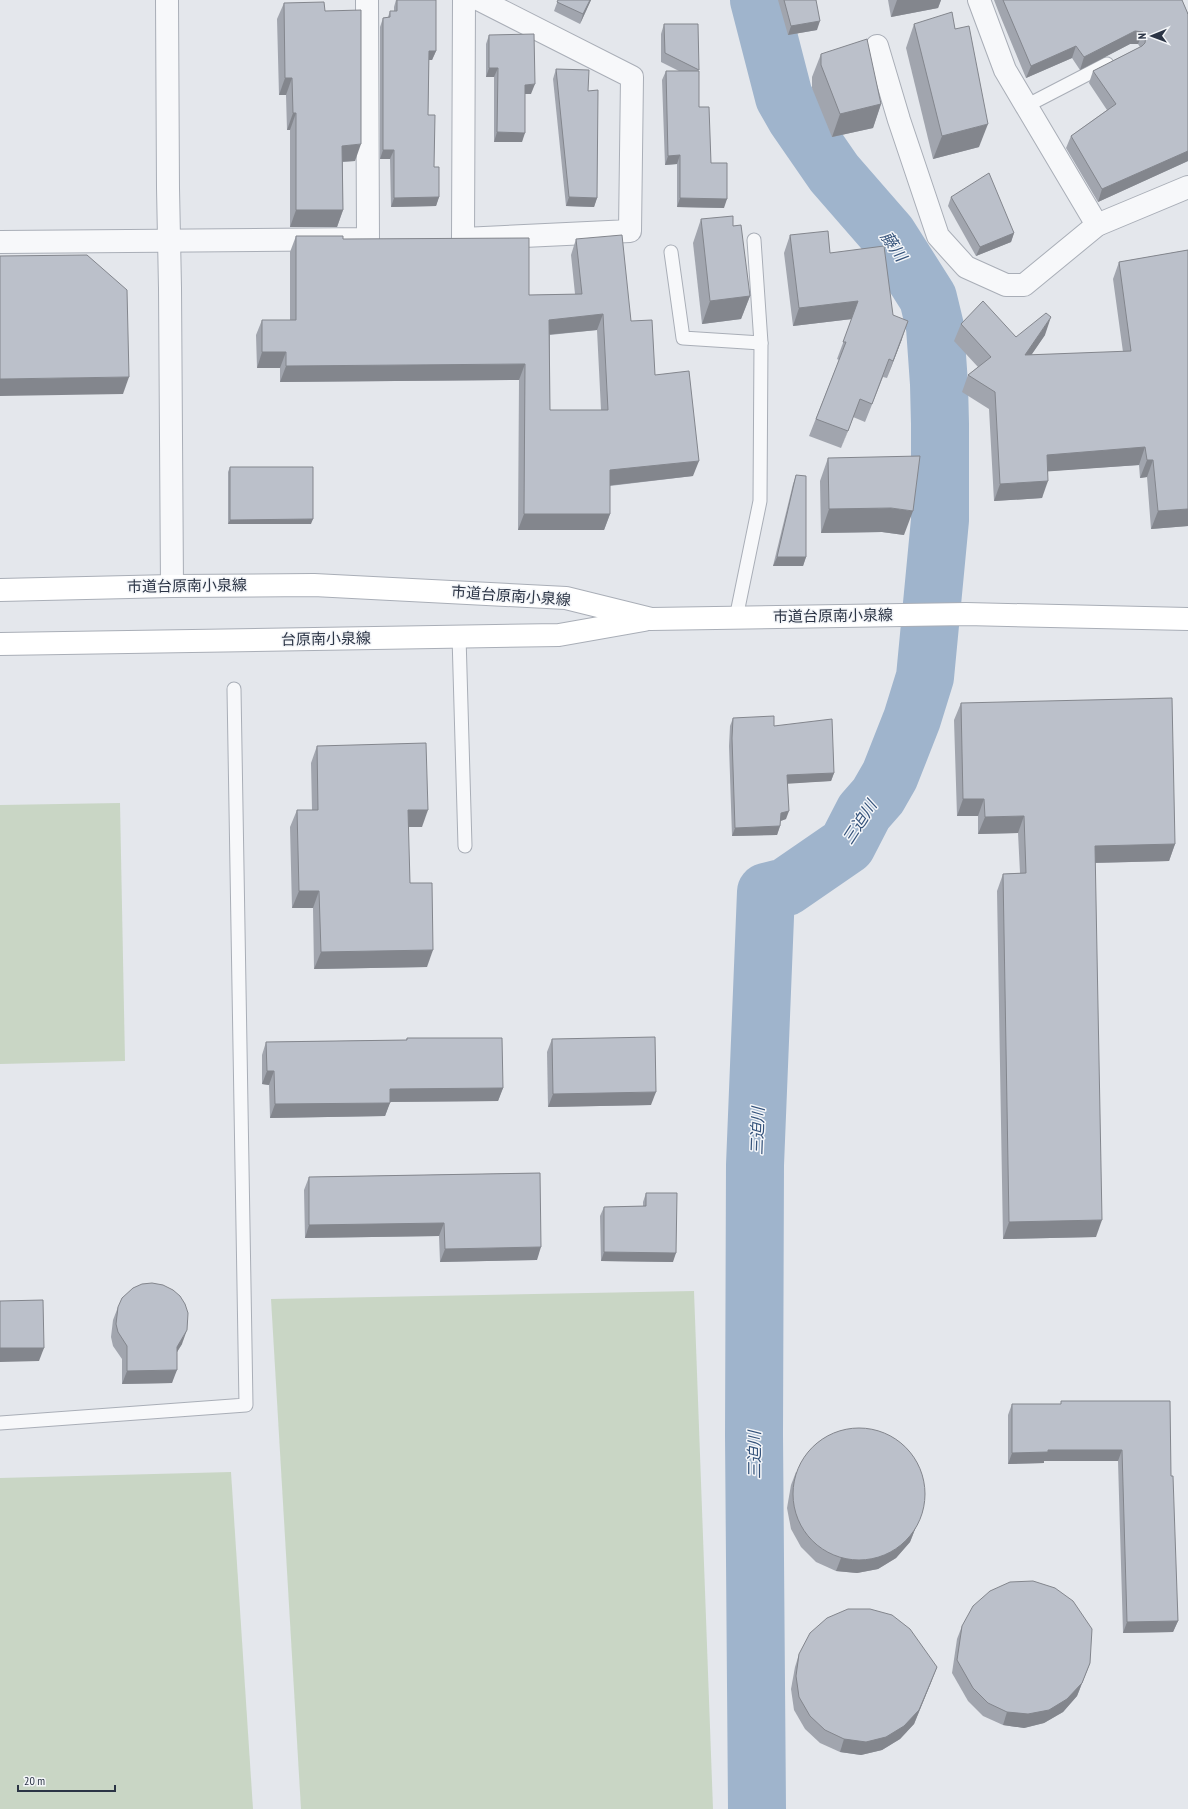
<svg xmlns="http://www.w3.org/2000/svg" width="1188" height="1809" font-family="'PT Sans Narrow','Noto Sans JP',sans-serif">
	<style>
		.green { fill: #c9d6c5 }
		.lines { fill: none; stroke-linecap: round; stroke-linejoin: round }
		.river { stroke: #9fb4cc; stroke-width: 58 }
		.lane-casing { stroke: #a9aeb7; stroke-width: 15 }
		.street-casing { stroke: #a9aeb7; stroke-width: 24 }
		.secondary-casing { stroke: #a9aeb7; stroke-width: 24 }
		.lane { stroke: #f7f8fa; stroke-width: 13 }
		.street { stroke: #f7f8fa; stroke-width: 22 }
		.secondary { stroke: #fff; stroke-width: 22 }
		.wall { fill: #a1a5ae; fill-rule: evenodd }
		.shaded-wall { fill: #83868d }
		.building { fill: #bbc0ca; stroke: #83868d; fill-rule: evenodd }
		.labels { text-anchor: middle; stroke-width: 3; stroke-linejoin: round; paint-order: stroke }
		.street-label { font-size: 15px; fill: #2b3445; stroke: #f4f6f9 }
		.water-label { font-size: 16px; font-style: italic; fill: #34527a; stroke: #f4f6f9 }
	</style>
	<rect width="100%" height="100%" fill="#e4e7ec"/>
	<!-- green -->
	<g class="green">
		<path d="M 120,803 L 125,1061 L 0,1064 L 0,805 Z"/>
		<path d="M 694,1291 L 713,1809 L 301,1809 L 271,1299 Z"/>
		<path d="M 231,1472 L 253,1809 L 0,1809 L 0,1478 Z"/>
	</g>
	<g class="lines">
		<!-- river -->
		<path class="river" d="M 757,1809 L 754,1435 L 755,1165 L 766,892 L 786,887 L 847,845 L 864,812 L 878,796 L 890,775 L 912,719 L 925,677 L 940,520 L 940,424 L 939,384 L 935,327 L 928,298 L 888,235 L 834,173 L 796,118 L 784,97 L 759,0"/>
		<defs>
			<g id="lane">
				<path d="M 1026,106 L 1107,64"/>
				<path d="M 671,252 L 683,338 L 761,343"/>
				<path d="M 736,618 L 760,501 L 761,343 L 754,240"/>
				<path d="M 459,636 L 465,846"/>
				<path d="M 0,1423 L 246,1405 L 234,689"/>
			</g>
			<g id="street">
				<path d="M 167,0 L 168,188 L 170,288 L 172,586"/>
				<path d="M 464,0 L 463,239 L 630,231 L 632,77 L 480,0"/>
				<path d="M 979,0 L 1005,70 L 1097,225"/>
				<path d="M 877,46 L 899,120 L 938,236 L 966,267 L 1006,285 L 1024,285 L 1097,225 L 1188,187"/>
				<path d="M 0,242 L 368,239 L 367,0"/>
			</g>
			<g id="secondary">
				<path d="M 0,590 L 172,586 L 314,585 L 566,598 L 651,619 L 966,614 L 1188,619"/>
				<path d="M 0,644 L 559,635 L 644,620"/>
			</g>
		</defs>
		<!-- lane casing -->
		<use href="#lane" class="lane-casing"/>
		<!-- street casing -->
		<use href="#street" class="street-casing"/>
		<!-- secondary casing -->
		<use href="#secondary" class="secondary-casing"/>
		<!-- lane -->
		<use href="#lane" class="lane"/>
		<!-- street -->
		<use href="#street" class="street"/>
		<!-- secondary -->
		<use href="#secondary" class="secondary"/>
	</g>
	<!-- wall -->
	<g class="wall">
		<path d="M 396,0 L 436,0 L 436,51 L 432,60 L 429,60 L 428,115 L 434,167 L 439,197 L 436,206 L 391,207 L 390,159 L 380,159 L 380,27 L 383,18 L 388,17 L 390,11 L 394,11 L 394,7 Z"/>
		<path d="M 558,0 L 591,0 L 580,24 L 554,11 Z"/>
		<path d="M 778,0 L 816,0 L 817,30 L 788,35 Z"/>
		<path d="M 888,0 L 941,0 L 938,8 L 891,17 Z"/>
		<path d="M 994,0 L 1182,0 L 1188,14 L 1188,13 L 1188,161 L 1098,202 L 1066,148 L 1071,136 L 1107,110 L 1089,83 L 1093,71 L 1140,47 L 1138,44 L 1130,44 L 1080,70 L 1072,58 L 1026,78 L 999,13 Z"/>
		<path d="M 284,3 L 325,11 L 355,161 L 343,162 L 343,210 L 337,227 L 290,227 L 290,130 L 287,130 L 286,95 L 279,95 L 277,19 Z"/>
		<path d="M 664,24 L 699,70 L 698,71 L 699,107 L 711,163 L 724,208 L 677,207 L 677,164 L 665,165 L 662,80 L 666,71 L 679,71 L 661,62 L 661,34 Z"/>
		<path d="M 914,24 L 955,29 L 979,147 L 933,159 L 906,48 Z"/>
		<path d="M 489,35 L 531,94 L 525,94 L 522,142 L 494,142 L 494,77 L 486,77 L 486,44 Z"/>
		<path d="M 821,54 L 881,104 L 873,128 L 832,137 L 812,88 L 812,77 Z"/>
		<path d="M 556,69 L 588,91 L 597,198 L 594,207 L 566,206 L 553,79 Z"/>
		<path d="M 951,197 L 1014,233 L 1011,242 L 976,256 L 948,206 Z"/>
		<path d="M 701,219 L 733,226 L 750,296 L 741,319 L 702,324 L 693,243 Z"/>
		<path d="M 790,235 L 830,253 L 893,315 L 902,339 L 887,378 L 883,377 L 865,422 L 853,417 L 841,448 L 809,436 L 839,360 L 837,359 L 852,319 L 793,326 L 784,253 Z"/>
		<path d="M 296,236 L 343,239 L 529,295 L 575,294 L 571,255 L 576,239 L 631,321 L 655,375 L 693,476 L 610,486 L 610,514 L 604,530 L 518,530 L 519,380 L 280,382 L 280,368 L 257,368 L 256,335 L 262,320 L 290,320 L 290,252 ZM 597,330 L 601,410 L 550,410 L 550,335 Z"/>
		<path d="M 1188,250 L 1188,526 L 1151,529 L 1147,477 L 1140,478 L 1139,465 L 1048,471 L 1042,498 L 994,501 L 989,409 L 962,392 L 968,375 L 978,367 L 954,341 L 961,324 L 1016,337 L 1045,335 L 1031,355 L 1123,352 L 1113,279 L 1119,262 Z"/>
		<path d="M 828,458 L 904,535 L 882,532 L 821,533 L 820,481 Z"/>
		<path d="M 230,467 L 311,524 L 228,524 L 228,472 Z"/>
		<path d="M 796,475 L 806,557 L 803,566 L 773,566 L 793,484 Z"/>
		<path d="M 961,703 L 1175,844 L 1169,861 L 1095,863 L 1096,1237 L 1003,1239 L 997,891 L 1003,874 L 1020,873 L 1018,833 L 978,834 L 978,816 L 957,816 L 954,720 Z"/>
		<path d="M 733,718 L 774,726 L 834,773 L 831,781 L 788,783 L 786,819 L 780,821 L 780,826 L 777,835 L 732,836 L 729,746 L 730,726 Z"/>
		<path d="M 317,746 L 422,827 L 408,827 L 410,883 L 427,967 L 314,969 L 313,908 L 292,908 L 290,827 L 297,810 L 312,810 L 311,763 Z"/>
		<path d="M 407,1038 L 503,1088 L 498,1101 L 390,1102 L 385,1116 L 270,1118 L 269,1085 L 262,1084 L 262,1055 L 266,1042 L 406,1040 Z"/>
		<path d="M 552,1039 L 651,1105 L 548,1107 L 547,1052 Z"/>
		<path d="M 540,1173 L 537,1260 L 440,1262 L 439,1236 L 305,1238 L 304,1190 L 309,1177 Z"/>
		<path d="M 646,1193 L 673,1262 L 601,1261 L 600,1216 L 604,1207 L 643,1206 L 643,1202 Z"/>
		<path d="M 118,1307 L 182,1344 L 177,1352 L 172,1383 L 122,1384 L 122,1359 L 113,1346 L 111,1337 L 113,1320 Z"/>
		<path d="M 1061,1401 L 1171,1476 L 1178,1621 L 1173,1632 L 1123,1633 L 1118,1461 L 1044,1461 L 1044,1463 L 1008,1464 L 1008,1415 L 1012,1404 L 1061,1404 Z"/>
		<path d="M 796,1472 L 923,1509 L 910,1542 L 896,1558 L 878,1569 L 857,1573 L 836,1571 L 816,1562 L 801,1547 L 791,1529 L 787,1508 L 791,1485 Z"/>
		<path d="M 962,1626 L 1090,1663 L 1077,1696 L 1063,1712 L 1044,1723 L 1024,1728 L 1003,1725 L 983,1716 L 968,1701 L 952,1673 L 957,1639 Z"/>
		<path d="M 799,1654 L 932,1680 L 914,1724 L 900,1739 L 882,1750 L 861,1755 L 840,1752 L 820,1743 L 805,1729 L 794,1710 L 791,1689 L 795,1667 Z"/>
	</g>
	<!-- shaded-wall -->
	<g class="shaded-wall">
		<path d="M 590,0 L 591,0 L 580,24 L 583,14 Z"/>
		<path d="M 897,0 L 941,0 L 938,8 L 891,17 Z"/>
		<path d="M 820,21 L 817,30 L 788,35 L 791,26 Z"/>
		<path d="M 1135,31 L 1143,32 L 1138,44 L 1130,44 L 1080,70 L 1084,57 Z"/>
		<path d="M 1076,46 L 1072,58 L 1026,78 L 1031,66 Z"/>
		<path d="M 429,51 L 436,51 L 432,60 L 425,60 Z"/>
		<path d="M 489,68 L 498,68 L 494,77 L 486,77 Z"/>
		<path d="M 285,78 L 292,78 L 286,95 L 279,95 Z"/>
		<path d="M 535,84 L 531,94 L 522,94 L 525,85 Z"/>
		<path d="M 881,104 L 873,128 L 832,137 L 840,114 Z"/>
		<path d="M 293,113 L 296,113 L 290,130 L 287,130 Z"/>
		<path d="M 988,124 L 979,147 L 933,159 L 942,136 Z"/>
		<path d="M 497,132 L 525,133 L 522,142 L 494,142 Z"/>
		<path d="M 361,144 L 355,161 L 336,162 L 342,146 Z"/>
		<path d="M 383,150 L 394,150 L 390,159 L 380,159 Z"/>
		<path d="M 1188,151 L 1188,161 L 1098,202 L 1102,189 Z"/>
		<path d="M 680,155 L 677,164 L 665,165 L 668,156 Z"/>
		<path d="M 439,197 L 436,206 L 391,207 L 394,198 Z"/>
		<path d="M 569,197 L 597,198 L 594,207 L 566,206 Z"/>
		<path d="M 680,198 L 727,199 L 724,208 L 677,207 Z"/>
		<path d="M 296,210 L 343,210 L 337,227 L 290,227 Z"/>
		<path d="M 1014,233 L 1011,242 L 976,256 L 980,247 Z"/>
		<path d="M 750,296 L 741,319 L 702,324 L 710,301 Z"/>
		<path d="M 858,301 L 852,319 L 793,326 L 799,308 Z"/>
		<path d="M 603,314 L 597,330 L 544,335 L 549,320 Z"/>
		<path d="M 1051,317 L 1045,335 L 1019,373 L 1025,355 Z"/>
		<path d="M 908,321 L 902,339 L 887,378 L 893,361 Z"/>
		<path d="M 262,352 L 286,352 L 280,368 L 257,368 Z"/>
		<path d="M 525,364 L 519,380 L 280,382 L 286,366 Z"/>
		<path d="M 129,377 L 123,394 L 0,396 L 0,379 Z"/>
		<path d="M 860,399 L 853,417 L 841,448 L 848,431 Z"/>
		<path d="M 1145,447 L 1139,465 L 1040,472 L 1047,455 Z"/>
		<path d="M 1147,460 L 1153,460 L 1147,477 L 1140,478 Z"/>
		<path d="M 699,461 L 693,476 L 605,486 L 610,470 Z"/>
		<path d="M 1048,481 L 1042,498 L 994,501 L 1000,484 Z"/>
		<path d="M 891,508 L 913,511 L 904,535 L 882,532 L 821,533 L 829,509 Z"/>
		<path d="M 1188,509 L 1188,526 L 1151,529 L 1158,511 Z"/>
		<path d="M 524,514 L 610,514 L 604,530 L 518,530 Z"/>
		<path d="M 313,519 L 311,524 L 228,524 L 230,520 Z"/>
		<path d="M 777,557 L 806,557 L 803,566 L 773,566 Z"/>
		<path d="M 834,773 L 831,781 L 784,784 L 787,775 Z"/>
		<path d="M 963,799 L 984,799 L 978,816 L 957,816 Z"/>
		<path d="M 408,810 L 428,810 L 422,827 L 402,827 Z"/>
		<path d="M 789,811 L 786,819 L 778,822 L 781,813 Z"/>
		<path d="M 1024,816 L 1018,833 L 978,834 L 985,817 Z"/>
		<path d="M 780,826 L 777,835 L 732,836 L 735,828 Z"/>
		<path d="M 1175,844 L 1169,861 L 1088,863 L 1095,846 Z"/>
		<path d="M 299,891 L 319,891 L 313,908 L 292,908 Z"/>
		<path d="M 433,950 L 427,967 L 314,969 L 321,952 Z"/>
		<path d="M 267,1071 L 274,1071 L 269,1085 L 262,1084 Z"/>
		<path d="M 503,1088 L 498,1101 L 385,1102 L 390,1089 Z"/>
		<path d="M 656,1092 L 651,1105 L 548,1107 L 553,1094 Z"/>
		<path d="M 390,1103 L 385,1116 L 270,1118 L 275,1104 Z"/>
		<path d="M 1102,1220 L 1096,1237 L 1003,1239 L 1009,1222 Z"/>
		<path d="M 444,1223 L 439,1236 L 305,1238 L 309,1225 Z"/>
		<path d="M 541,1247 L 537,1260 L 440,1262 L 445,1249 Z"/>
		<path d="M 604,1252 L 676,1253 L 673,1262 L 601,1261 Z"/>
		<path d="M 187,1330 L 182,1344 L 172,1360 L 177,1347 Z"/>
		<path d="M 0,1348 L 44,1348 L 39,1361 L 0,1362 Z"/>
		<path d="M 177,1370 L 172,1383 L 122,1384 L 127,1371 Z"/>
		<path d="M 1048,1450 L 1122,1450 L 1118,1461 L 1044,1461 L 1044,1463 L 1008,1464 L 1012,1453 Z"/>
		<path d="M 923,1509 L 910,1542 L 896,1558 L 878,1569 L 857,1573 L 836,1571 L 841,1558 Z"/>
		<path d="M 1178,1621 L 1173,1632 L 1123,1633 L 1127,1622 Z"/>
		<path d="M 1090,1663 L 1077,1696 L 1063,1712 L 1044,1723 L 1024,1728 L 1003,1725 L 1007,1712 Z"/>
		<path d="M 937,1667 L 932,1680 L 914,1724 L 900,1739 L 882,1750 L 861,1755 L 840,1752 L 844,1739 Z"/>
	</g>
	<!-- building -->
	<g class="building">
		<path d="M 397,0 L 436,0 L 436,51 L 429,51 L 428,115 L 435,115 L 434,167 L 439,167 L 439,197 L 394,198 L 394,150 L 383,150 L 383,18 L 390,17 L 390,11 L 397,11 Z"/>
		<path d="M 558,0 L 590,0 L 583,14 L 557,2 Z"/>
		<path d="M 784,0 L 816,0 L 820,21 L 791,26 Z"/>
		<path d="M 1003,0 L 1182,0 L 1188,14 L 1188,13 L 1188,151 L 1102,189 L 1071,136 L 1116,104 L 1093,71 L 1142,46 L 1145,43 L 1146,35 L 1143,32 L 1135,31 L 1084,57 L 1076,46 L 1031,66 Z"/>
		<path d="M 324,2 L 325,11 L 361,10 L 361,144 L 342,146 L 343,210 L 296,210 L 296,113 L 293,113 L 292,78 L 285,78 L 284,3 Z"/>
		<path d="M 952,12 L 955,29 L 969,26 L 988,124 L 942,136 L 914,24 Z"/>
		<path d="M 664,24 L 698,24 L 699,70 L 665,53 Z"/>
		<path d="M 534,34 L 535,84 L 525,85 L 525,133 L 497,132 L 498,68 L 489,68 L 489,35 Z"/>
		<path d="M 867,39 L 881,104 L 840,114 L 821,65 L 821,54 Z"/>
		<path d="M 556,69 L 589,70 L 588,91 L 598,90 L 597,198 L 569,197 Z"/>
		<path d="M 666,71 L 699,71 L 699,107 L 709,107 L 711,163 L 727,163 L 727,199 L 680,198 L 680,155 L 668,156 Z"/>
		<path d="M 989,173 L 1014,233 L 980,247 L 951,197 Z"/>
		<path d="M 733,216 L 733,226 L 741,225 L 750,296 L 710,301 L 701,219 Z"/>
		<path d="M 828,231 L 830,253 L 884,246 L 893,315 L 908,321 L 893,361 L 889,359 L 872,404 L 860,399 L 848,431 L 816,419 L 846,342 L 843,342 L 858,301 L 799,308 L 790,235 Z"/>
		<path d="M 622,235 L 631,321 L 652,320 L 655,375 L 689,371 L 699,461 L 610,470 L 610,514 L 524,514 L 525,364 L 286,366 L 286,352 L 262,352 L 262,320 L 296,320 L 296,236 L 343,236 L 343,239 L 529,238 L 529,295 L 582,294 L 576,239 ZM 603,314 L 608,410 L 550,410 L 549,320 Z"/>
		<path d="M 1188,250 L 1188,509 L 1158,511 L 1153,460 L 1147,460 L 1145,447 L 1047,455 L 1048,481 L 1000,484 L 995,392 L 968,375 L 991,357 L 961,324 L 983,301 L 1016,337 L 1046,313 L 1051,317 L 1025,355 L 1131,351 L 1119,262 Z"/>
		<path d="M 87,255 L 127,290 L 129,377 L 0,379 L 0,256 Z"/>
		<path d="M 920,456 L 913,511 L 891,508 L 829,509 L 828,458 Z"/>
		<path d="M 230,467 L 313,467 L 313,519 L 230,520 Z"/>
		<path d="M 796,475 L 806,476 L 806,557 L 777,557 Z"/>
		<path d="M 1172,698 L 1175,844 L 1095,846 L 1102,1220 L 1009,1222 L 1003,874 L 1026,873 L 1024,816 L 985,817 L 984,799 L 963,799 L 961,703 Z"/>
		<path d="M 774,716 L 774,726 L 832,719 L 834,773 L 787,775 L 789,811 L 781,813 L 780,826 L 735,828 L 732,738 L 733,718 Z"/>
		<path d="M 426,743 L 428,810 L 408,810 L 410,883 L 432,883 L 433,950 L 321,952 L 319,891 L 299,891 L 297,810 L 318,810 L 317,746 Z"/>
		<path d="M 655,1037 L 656,1092 L 553,1094 L 552,1039 Z"/>
		<path d="M 407,1038 L 502,1038 L 503,1088 L 390,1089 L 390,1103 L 275,1104 L 274,1071 L 267,1071 L 266,1042 L 407,1040 Z"/>
		<path d="M 540,1173 L 541,1247 L 445,1249 L 444,1223 L 309,1225 L 309,1177 Z"/>
		<path d="M 646,1193 L 677,1193 L 676,1253 L 604,1252 L 604,1207 L 646,1206 Z"/>
		<path d="M 152,1283 L 163,1285 L 173,1290 L 180,1296 L 185,1304 L 188,1313 L 187,1330 L 177,1347 L 177,1370 L 127,1371 L 127,1346 L 118,1332 L 116,1324 L 118,1307 L 122,1298 L 133,1288 L 142,1284 Z"/>
		<path d="M 43,1300 L 44,1348 L 0,1348 L 0,1301 Z"/>
		<path d="M 1061,1401 L 1170,1401 L 1171,1476 L 1173,1476 L 1178,1621 L 1127,1622 L 1122,1450 L 1048,1450 L 1048,1452 L 1012,1453 L 1012,1404 L 1061,1404 Z"/>
		<circle cx="859" cy="1494" r="66"/>
		<path d="M 1033,1581 L 1055,1588 L 1073,1601 L 1092,1629 L 1090,1663 L 1082,1683 L 1067,1699 L 1049,1710 L 1028,1714 L 1007,1712 L 988,1703 L 973,1688 L 957,1660 L 962,1626 L 973,1606 L 990,1591 L 1010,1582 Z"/>
		<path d="M 848,1609 L 870,1609 L 892,1615 L 910,1629 L 937,1667 L 919,1710 L 904,1726 L 886,1737 L 866,1742 L 844,1739 L 825,1730 L 810,1716 L 799,1697 L 796,1676 L 799,1654 L 810,1633 L 827,1618 Z"/>
	</g>
	<g class="labels">
		<!-- street labels -->
		<g class="street-label">
			<text transform="translate(187 586) rotate(-1)" y="5">市道台原南小泉線</text>
			<text transform="translate(511 596) rotate(4)" y="5">市道台原南小泉線</text>
			<text transform="translate(833 616) rotate(-1)" y="5">市道台原南小泉線</text>
			<text transform="translate(326 639) rotate(-1)" y="5">台原南小泉線</text>
		</g>
		<!-- water labels -->
		<g class="water-label">
			<text transform="translate(894 246) rotate(55)" y="6">藤川</text>
			<text transform="translate(859 822) rotate(-57)" y="6">三迫川</text>
			<text transform="translate(757 1131) rotate(-88)" y="6">三迫川</text>
			<text transform="translate(754 1455) rotate(-90)" y="6">三迫川</text>
		</g>
	</g>
	<!-- north arrow -->
	<g transform="translate(1152 36) rotate(269)" stroke="#f4f6f9" stroke-width="3" paint-order="stroke">
	<path d="M0-3L7 15L0 10L-7 15Z" fill="#2b3445"/>
	<text y="-6" font-size="11" font-weight="bold" text-anchor="middle" fill="#2b3445">N</text>
	</g>
	<!-- scale -->
	<path d="M18 1785v6h97v-6" fill="none" stroke="#2b3445" stroke-width="2"/>
	<text x="24" y="1785" font-size="12" fill="#2b3445" stroke="#f4f6f9" stroke-width="3" paint-order="stroke">20 m</text>
</svg>
